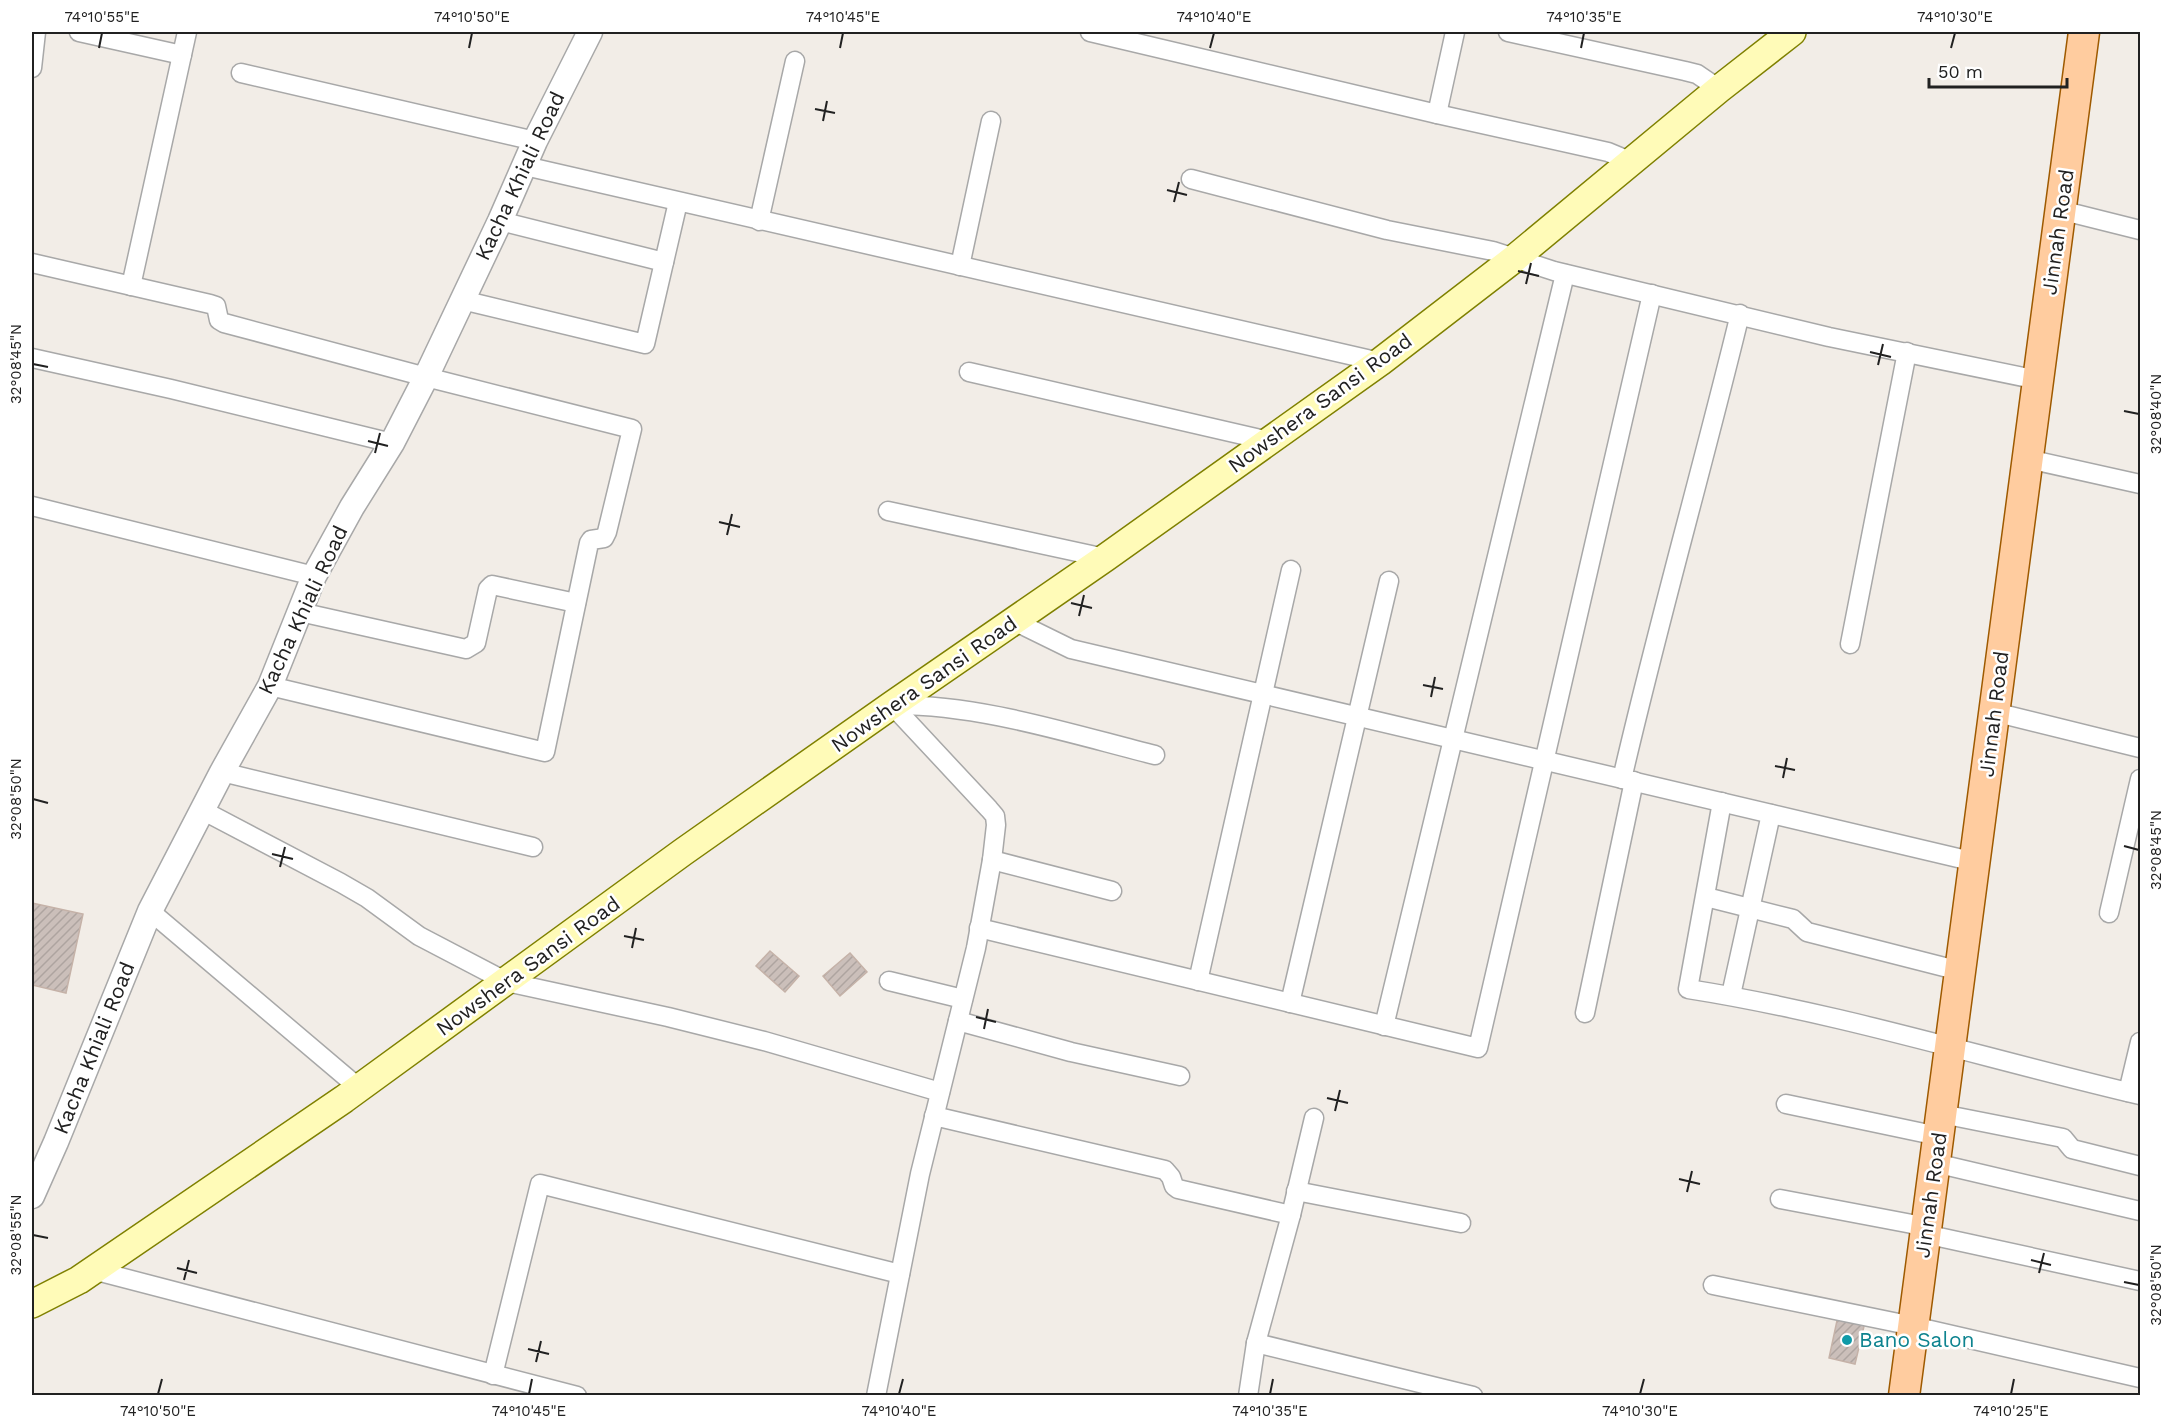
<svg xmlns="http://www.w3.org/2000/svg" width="2172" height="1427" font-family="'Work Sans',sans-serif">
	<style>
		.building { fill: url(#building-hatch); stroke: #c5b2a8; stroke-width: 1.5 }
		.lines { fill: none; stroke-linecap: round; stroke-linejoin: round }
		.minor-casing { stroke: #a8a8a8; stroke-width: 21 }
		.tertiary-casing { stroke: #a8a8a8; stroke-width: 27 }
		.secondary-casing { stroke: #7f8000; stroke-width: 30 }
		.primary-casing { stroke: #9e5a00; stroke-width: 33 }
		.minor { stroke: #fff; stroke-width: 18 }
		.tertiary { stroke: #fff; stroke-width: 24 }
		.secondary { stroke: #fffbb8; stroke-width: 27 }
		.primary { stroke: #ffcc9f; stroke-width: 30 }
		.ticks { fill: none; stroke: #212121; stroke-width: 2 }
		.culture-dot { fill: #0f9aa8; stroke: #fff; stroke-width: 2 }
		.labels { text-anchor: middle; stroke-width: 5; stroke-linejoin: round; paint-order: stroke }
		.street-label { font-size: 21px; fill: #212121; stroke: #fff }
		.culture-label { font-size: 21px; fill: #0d838f; stroke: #fff; text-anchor: start }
		.neatline { fill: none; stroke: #212121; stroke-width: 2 }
		.ticks-label { font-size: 15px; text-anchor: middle; fill: #212121 }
	</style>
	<defs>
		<pattern id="building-hatch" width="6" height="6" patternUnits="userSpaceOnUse" patternTransform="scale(1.5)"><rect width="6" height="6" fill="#cbbfba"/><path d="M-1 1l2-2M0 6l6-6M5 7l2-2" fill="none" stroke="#aea4a0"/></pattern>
	</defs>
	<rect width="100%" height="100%" fill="#f2ede7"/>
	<!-- building -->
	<g class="building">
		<path d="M 32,903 L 83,914 L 66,993 L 32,985 Z"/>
		<path d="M 770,951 L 799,976 L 785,992 L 756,966 Z"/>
		<path d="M 850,953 L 867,972 L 840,996 L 823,976 Z"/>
		<path d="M 1838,1316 L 1865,1322 L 1855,1364 L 1829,1358 Z"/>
	</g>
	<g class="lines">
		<defs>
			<g id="minor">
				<path d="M 79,32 L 182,55"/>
				<path d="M 1090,32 L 1437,114 L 1608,152 L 1620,157 L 1629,166"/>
				<path d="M 1508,32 L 1685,71 L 1697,74 L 1719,89"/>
				<path d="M 32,68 L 36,32"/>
				<path d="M 241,73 L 535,141"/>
				<path d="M 1437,114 L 1455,32"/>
				<path d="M 525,166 L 1380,362"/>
				<path d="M 1191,179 L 1387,230 L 1493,251 L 1554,271 L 1829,337 L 2038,380"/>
				<path d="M 2060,210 L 2140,230"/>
				<path d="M 500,221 L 664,262"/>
				<path d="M 759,221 L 795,61"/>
				<path d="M 32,263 L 210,304 L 216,306 L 219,320 L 224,323 L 426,377 L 632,429 L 607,532 L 604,538 L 591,540 L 589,543 L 545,752 L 270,686"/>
				<path d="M 960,266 L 991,121"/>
				<path d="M 131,286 L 187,32"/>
				<path d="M 462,300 L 645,344 L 678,202"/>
				<path d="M 32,358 L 171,389 L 392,443"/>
				<path d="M 969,372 L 1269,441"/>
				<path d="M 2028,459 L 2140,484"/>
				<path d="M 32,506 L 314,576"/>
				<path d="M 888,511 L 1105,558"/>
				<path d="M 300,612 L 466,649 L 476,643 L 488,589 L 492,585 L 576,603"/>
				<path d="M 1014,621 L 1071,649 L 1975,862"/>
				<path d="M 1850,644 L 1907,352"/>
				<path d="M 892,705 C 979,704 1071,734 1155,755"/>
				<path d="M 1994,712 L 2140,748"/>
				<path d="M 222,772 L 533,847"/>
				<path d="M 1622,779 C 1658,623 1702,470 1740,314"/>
				<path d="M 1722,802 L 1688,989 C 1841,1013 1990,1060 2140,1095"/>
				<path d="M 202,810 L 341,883 L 367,898 L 419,936 L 507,982 L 668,1017 L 764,1041 L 940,1092"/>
				<path d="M 992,860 L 1112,891"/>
				<path d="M 1706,897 L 1793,919 L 1807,932 L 1960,971"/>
				<path d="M 150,911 L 359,1088"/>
				<path d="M 2109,913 L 2140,779"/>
				<path d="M 979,928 L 1478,1048 L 1652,294"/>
				<path d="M 889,981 L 963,999"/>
				<path d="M 1198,981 L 1291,570"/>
				<path d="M 1731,995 L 1771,814"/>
				<path d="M 1290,1003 L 1389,581"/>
				<path d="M 1585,1013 L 1634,781"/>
				<path d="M 958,1021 L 1071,1052 L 1180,1076"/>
				<path d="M 1384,1026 L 1565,274"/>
				<path d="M 2128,1092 L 2140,1042"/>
				<path d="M 1786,1104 L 1938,1136"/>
				<path d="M 1942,1114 L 2063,1138 L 2072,1149 L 2140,1166"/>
				<path d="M 934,1116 L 1165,1170 L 1171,1177 L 1174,1186 L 1178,1189 L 1291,1215"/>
				<path d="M 1935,1163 L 2140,1211"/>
				<path d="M 1296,1191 L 1461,1223"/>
				<path d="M 1780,1199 L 1912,1224 L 1920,1228 L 1925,1234 L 2140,1281"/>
				<path d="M 93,1270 L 577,1396"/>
				<path d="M 1713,1285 L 1913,1326 L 2140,1378"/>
				<path d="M 1256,1343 L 1473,1396"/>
				<path d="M 493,1375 L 540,1184 L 900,1274"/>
				<path d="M 876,1396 L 920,1174 L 976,948 L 992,860 L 996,825 L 995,816 L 989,809 L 892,705"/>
				<path d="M 1248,1396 L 1256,1343 L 1291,1215 L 1314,1118"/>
			</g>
			<path id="tertiary" d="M 32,1196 L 56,1142 L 150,911 L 222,772 L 270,686 L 314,576 L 352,507 L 392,443 L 426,377 L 500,221 L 535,141 L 590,32"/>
			<path id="secondary" d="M 32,1304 L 79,1280 L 344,1099 L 683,852 L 892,705 L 1105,558 L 1380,362 L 1515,258 L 1719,89 L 1792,32"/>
			<path id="primary" d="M 1904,1396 L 2084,32"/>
		</defs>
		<!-- minor casing -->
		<use href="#minor" class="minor-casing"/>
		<!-- tertiary casing -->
		<use href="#tertiary" class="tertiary-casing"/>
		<!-- secondary casing -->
		<use href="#secondary" class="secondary-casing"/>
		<!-- primary casing -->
		<use href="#primary" class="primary-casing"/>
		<!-- minor -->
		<use href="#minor" class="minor"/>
		<!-- tertiary -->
		<use href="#tertiary" class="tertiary"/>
		<!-- secondary -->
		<use href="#secondary" class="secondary"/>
		<!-- primary -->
		<use href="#primary" class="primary"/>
	</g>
	<!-- ticks -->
	<path class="ticks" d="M 99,48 L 102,33M 469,48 L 472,33M 840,48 L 843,33M 1210,48 L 1214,33M 1581,48 L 1584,33M 1951,48 L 1955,33M 815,109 L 835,113M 823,121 L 827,101M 1167,190 L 1187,195M 1174,202 L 1179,182M 1518,271 L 1539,276M 1526,284 L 1531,263M 1870,352 L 1891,357M 33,364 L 48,367M 1878,365 L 1883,344M 2124,411 L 2139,414M 368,441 L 388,446M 375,453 L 380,433M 719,522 L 740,527M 727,535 L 732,514M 1071,603 L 1092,608M 1079,616 L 1084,595M 1423,685 L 1443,689M 1431,697 L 1435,677M 1775,766 L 1795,770M 1783,778 L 1787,758M 33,799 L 48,803M 2124,846 L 2139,850M 272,854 L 293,859M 280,867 L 285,847M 624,936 L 644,940M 632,948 L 636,928M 976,1017 L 996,1022M 984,1029 L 988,1009M 1327,1098 L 1348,1103M 1335,1111 L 1340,1090M 1679,1179 L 1700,1184M 1687,1192 L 1692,1171M 33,1235 L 48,1238M 2031,1260 L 2051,1265M 177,1268 L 197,1273M 2039,1273 L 2044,1253M 184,1280 L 189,1260M 2124,1282 L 2139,1285M 528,1349 L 549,1354M 536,1362 L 541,1341M 158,1394 L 162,1379M 529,1394 L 532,1379M 899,1394 L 903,1379M 1270,1394 L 1273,1379M 1640,1394 L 1644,1379M 2011,1394 L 2014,1379"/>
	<!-- markers -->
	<circle class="culture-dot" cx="1847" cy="1340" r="6"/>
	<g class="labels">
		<!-- street labels -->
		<g class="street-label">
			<text transform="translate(520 176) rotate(-65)" y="7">Kacha Khiali Road</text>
			<text transform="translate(2058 232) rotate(-82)" y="7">Jinnah Road</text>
			<text transform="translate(1320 403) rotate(-36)" y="7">Nowshera Sansi Road</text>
			<text transform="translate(303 610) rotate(-65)" y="7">Kacha Khiali Road</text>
			<text transform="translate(924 684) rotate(-35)" y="7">Nowshera Sansi Road</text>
			<text transform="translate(1994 714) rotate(-83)" y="7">Jinnah Road</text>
			<text transform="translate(528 966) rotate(-36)" y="7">Nowshera Sansi Road</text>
			<text transform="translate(94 1048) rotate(-68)" y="7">Kacha Khiali Road</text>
			<text transform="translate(1931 1195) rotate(-82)" y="7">Jinnah Road</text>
		</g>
		<!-- culture labels -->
		<g class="culture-label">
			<text x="1859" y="1347">Bano Salon</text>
		</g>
	</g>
	<!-- border -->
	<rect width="2172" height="1427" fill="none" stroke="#ffffff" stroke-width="66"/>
	<!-- scale -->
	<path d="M1929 78v9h138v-9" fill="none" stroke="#212121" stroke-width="3"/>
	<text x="1938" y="78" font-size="18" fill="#212121" stroke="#ffffff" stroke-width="4.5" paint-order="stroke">50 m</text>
	<rect x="33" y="33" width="2106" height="1361" class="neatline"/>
	<g class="ticks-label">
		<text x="102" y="22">74°10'55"E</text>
		<text x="472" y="22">74°10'50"E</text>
		<text x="843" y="22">74°10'45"E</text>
		<text x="1214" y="22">74°10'40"E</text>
		<text x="1584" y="22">74°10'35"E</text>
		<text x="1955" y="22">74°10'30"E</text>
		<text transform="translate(16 364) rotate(-90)" y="5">32°08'45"N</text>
		<text transform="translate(2156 414) rotate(-90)" y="5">32°08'40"N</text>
		<text transform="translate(16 799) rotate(-90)" y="5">32°08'50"N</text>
		<text transform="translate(2156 850) rotate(-90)" y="5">32°08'45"N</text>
		<text transform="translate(16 1235) rotate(-90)" y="5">32°08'55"N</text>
		<text transform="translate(2156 1285) rotate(-90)" y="5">32°08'50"N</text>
		<text x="158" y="1416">74°10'50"E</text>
		<text x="529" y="1416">74°10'45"E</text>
		<text x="899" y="1416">74°10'40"E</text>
		<text x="1270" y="1416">74°10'35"E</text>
		<text x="1640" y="1416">74°10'30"E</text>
		<text x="2011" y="1416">74°10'25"E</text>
	</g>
</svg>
